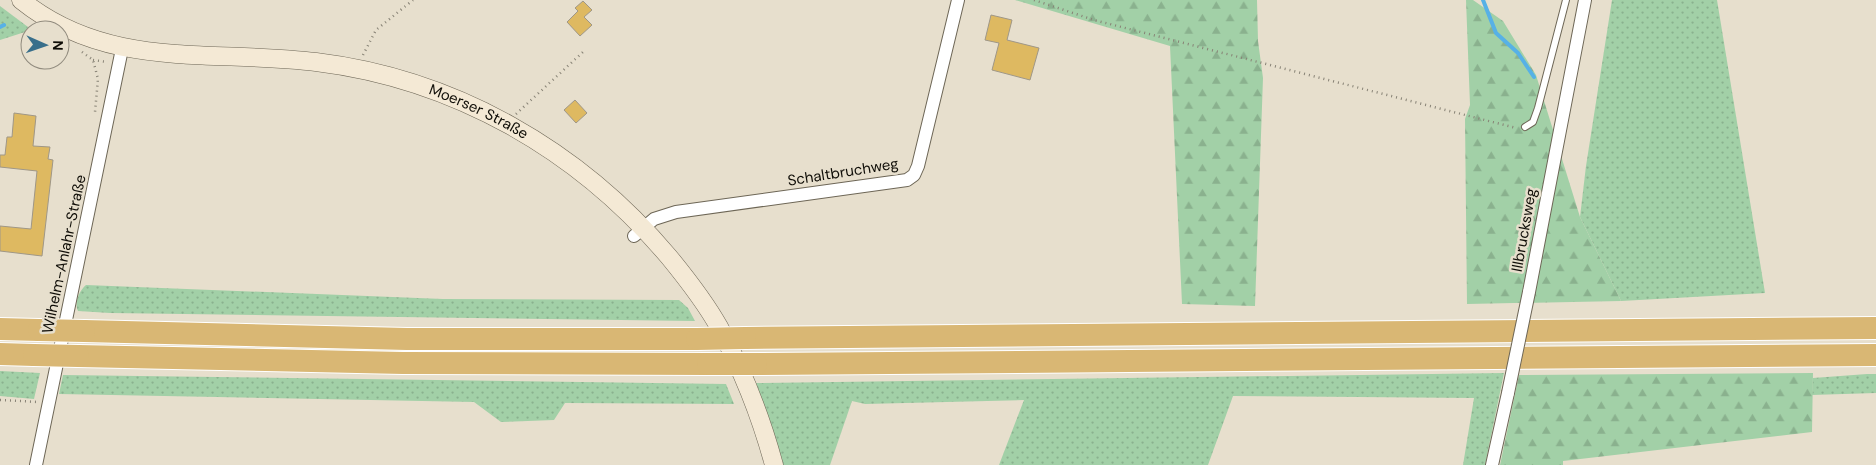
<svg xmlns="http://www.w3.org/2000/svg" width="1876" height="465" font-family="'DM Sans',sans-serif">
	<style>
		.grass { fill: url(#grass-dots) }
		.forest { fill: url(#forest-firs) }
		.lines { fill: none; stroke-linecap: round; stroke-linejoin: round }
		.stream { stroke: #57b1e6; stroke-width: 4 }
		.building { fill: #deb961; stroke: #9f9787 }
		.lane-casing { stroke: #6d6656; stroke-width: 8 }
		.street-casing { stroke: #6d6656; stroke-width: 14 }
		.secondary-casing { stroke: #6d6656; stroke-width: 19 }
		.highway-casing { stroke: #fff; stroke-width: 24 }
		.path { stroke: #878275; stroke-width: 2.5; stroke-dasharray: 1 4; stroke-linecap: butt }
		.lane { stroke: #fff; stroke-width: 6 }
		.street { stroke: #fff; stroke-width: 12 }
		.secondary { stroke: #f4e9d5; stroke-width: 18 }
		.highway { stroke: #d9b774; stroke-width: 22 }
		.street-bridge-casing { stroke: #6d6656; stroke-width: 14; stroke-linecap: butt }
		.highway-bridge-casing { stroke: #fff; stroke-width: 24; stroke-linecap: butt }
		.street-bridge { stroke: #fff; stroke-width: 12 }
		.highway-bridge { stroke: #d9b774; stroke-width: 22 }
		.labels { text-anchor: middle; stroke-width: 5; stroke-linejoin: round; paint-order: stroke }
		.street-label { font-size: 15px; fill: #0f0d07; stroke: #e7dfcd }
	</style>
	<defs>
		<pattern id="grass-dots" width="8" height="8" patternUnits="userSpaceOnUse" patternTransform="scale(1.25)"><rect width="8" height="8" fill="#a2d0a7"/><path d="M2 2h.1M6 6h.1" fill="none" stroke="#8ab18e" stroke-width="1.8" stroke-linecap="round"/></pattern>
		<pattern id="forest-firs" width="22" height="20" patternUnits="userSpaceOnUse" patternTransform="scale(1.25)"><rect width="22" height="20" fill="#a2d0a7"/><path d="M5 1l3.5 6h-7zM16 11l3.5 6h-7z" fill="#8ab18e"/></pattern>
	</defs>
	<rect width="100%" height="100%" fill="#e7dfcd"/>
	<!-- grass -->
	<g class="grass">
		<path d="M 1612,0 L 1717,0 L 1765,293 L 1621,301 L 1580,217 L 1586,166 Z"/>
		<path d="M 0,6 L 28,27 L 25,32 L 0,40 Z"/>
		<path d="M 86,285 L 443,299 L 679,300 L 688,308 L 695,321 L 110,313 L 78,311 C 74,303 79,291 86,285 Z"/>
		<path d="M 0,371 L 40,373 L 34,399 L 0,396 Z"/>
		<path d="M 1504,373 L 1485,465 L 1463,465 L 1474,398 L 1233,396 L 1208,465 L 999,465 L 1024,400 L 865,404 L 852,401 L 830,465 L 783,465 L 756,383 Z"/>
		<path d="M 1867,374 L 1876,374 L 1876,393 L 1812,395 L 1813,378 Z"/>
		<path d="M 63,375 L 726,384 L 734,404 L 565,403 L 554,420 L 501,422 L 474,402 L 59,394 Z"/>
	</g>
	<!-- forest -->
	<g class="forest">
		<path d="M 1015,0 L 1257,0 L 1258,41 L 1263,78 L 1255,306 L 1182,304 L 1170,46 Z"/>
		<path d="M 1466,0 L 1473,0 L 1503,21 L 1536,75 L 1580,217 L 1621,301 L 1467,304 L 1465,119 L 1470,105 Z"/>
		<path d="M 1813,373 L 1812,432 L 1563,461 L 1563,465 L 1500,465 L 1519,375 Z"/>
	</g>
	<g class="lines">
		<!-- stream -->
		<g class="stream">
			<path d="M 1483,0 L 1496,33 L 1518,53 L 1534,77"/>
			<path d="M 0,27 L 4,25"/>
		</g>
	</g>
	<!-- building -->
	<g class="building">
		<path d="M 583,1 L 592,10 L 584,17 L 592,25 L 580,36 L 567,22 L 578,11 L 575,8 Z"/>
		<path d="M 991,15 L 1012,20 L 1007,40 L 1039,48 L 1030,80 L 992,70 L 999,43 L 985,40 Z"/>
		<path d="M 575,100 L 587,113 L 576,123 L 564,110 Z"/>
		<path d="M 14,113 L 36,116 L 33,146 L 50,147 L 48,159 L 53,160 L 42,256 L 0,251 L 0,226 L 31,229 L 37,171 L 0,167 L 0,155 L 5,155 L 7,137 L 12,137 Z"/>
	</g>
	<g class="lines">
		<defs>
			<path id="lane" d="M 1525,127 L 1533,122 L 1538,108 L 1566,0"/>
			<g id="street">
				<path d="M 634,236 L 654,219 L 676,212 L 907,180 L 914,175 L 918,166 L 958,0"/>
				<path d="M 1529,292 L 1585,0"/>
				<path d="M 36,465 L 122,49"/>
				<path d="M 1492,465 L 1508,393"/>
			</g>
			<g id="secondary">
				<path id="s1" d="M 21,0 C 109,71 212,49 316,62 C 455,79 579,150 669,257 C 687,279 705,302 719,327 C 743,371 761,417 774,465"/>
			</g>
			<g id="highway">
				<path d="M 0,329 L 39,330"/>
				<path d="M 84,331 L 407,339 L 697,339"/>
				<path d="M 745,338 L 1876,328"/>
				<path d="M 0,354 L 34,355"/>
				<path d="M 78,356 L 403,363 L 708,364"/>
				<path d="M 756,364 L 1876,355"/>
			</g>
		</defs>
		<!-- lane casing -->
		<use href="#lane" class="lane-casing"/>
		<!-- street casing -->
		<use href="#street" class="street-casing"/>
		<!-- secondary casing -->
		<use href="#secondary" class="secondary-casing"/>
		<!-- highway casing -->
		<use href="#highway" class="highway-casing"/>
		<!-- path -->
		<g class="path">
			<path d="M 1034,0 L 1094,20 L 1516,128"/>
			<path d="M 82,52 L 93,60 L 98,79 L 95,112"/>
			<path d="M 363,55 L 376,30 L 413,0"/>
			<path d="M 93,60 L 107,62"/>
			<path d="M 516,114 L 583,52"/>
			<path d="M 0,400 L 38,402"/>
		</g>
		<!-- lane -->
		<use href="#lane" class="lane"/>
		<!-- street -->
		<use href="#street" class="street"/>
		<!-- secondary -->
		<use href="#secondary" class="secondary"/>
		<!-- highway -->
		<use href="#highway" class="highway"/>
		<defs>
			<path id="street-bridge" d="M 1508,393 L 1529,292"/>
			<g id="highway-bridge">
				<path d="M 39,330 L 84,331"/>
				<path d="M 697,339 L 745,338"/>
				<path d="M 34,355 L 78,356"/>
				<path d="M 708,364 L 756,364"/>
			</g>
		</defs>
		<!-- street-bridge casing -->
		<use href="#street-bridge" class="street-bridge-casing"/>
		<!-- highway-bridge casing -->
		<use href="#highway-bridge" class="highway-bridge-casing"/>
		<!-- street-bridge -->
		<use href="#street-bridge" class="street-bridge"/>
		<!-- highway-bridge -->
		<use href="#highway-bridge" class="highway-bridge"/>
	</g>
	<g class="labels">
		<!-- street labels -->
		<g class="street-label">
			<text dy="5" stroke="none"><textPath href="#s1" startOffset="478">Moerser Straße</textPath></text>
			<text transform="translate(843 172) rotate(-9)" y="5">Schaltbruchweg</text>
			<text transform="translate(1524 230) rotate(-80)" y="5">Illbrucksweg</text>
			<text transform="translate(64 254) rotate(-78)" y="5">Wilhelm-Anlahr-Straße</text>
		</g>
	</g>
	<!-- north arrow -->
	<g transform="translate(45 45) rotate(92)"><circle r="24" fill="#e7dfcd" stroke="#918b7e"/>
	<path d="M0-4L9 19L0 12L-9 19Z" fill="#396f8b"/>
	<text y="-8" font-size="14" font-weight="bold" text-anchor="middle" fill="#0f0d07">N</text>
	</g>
</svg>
